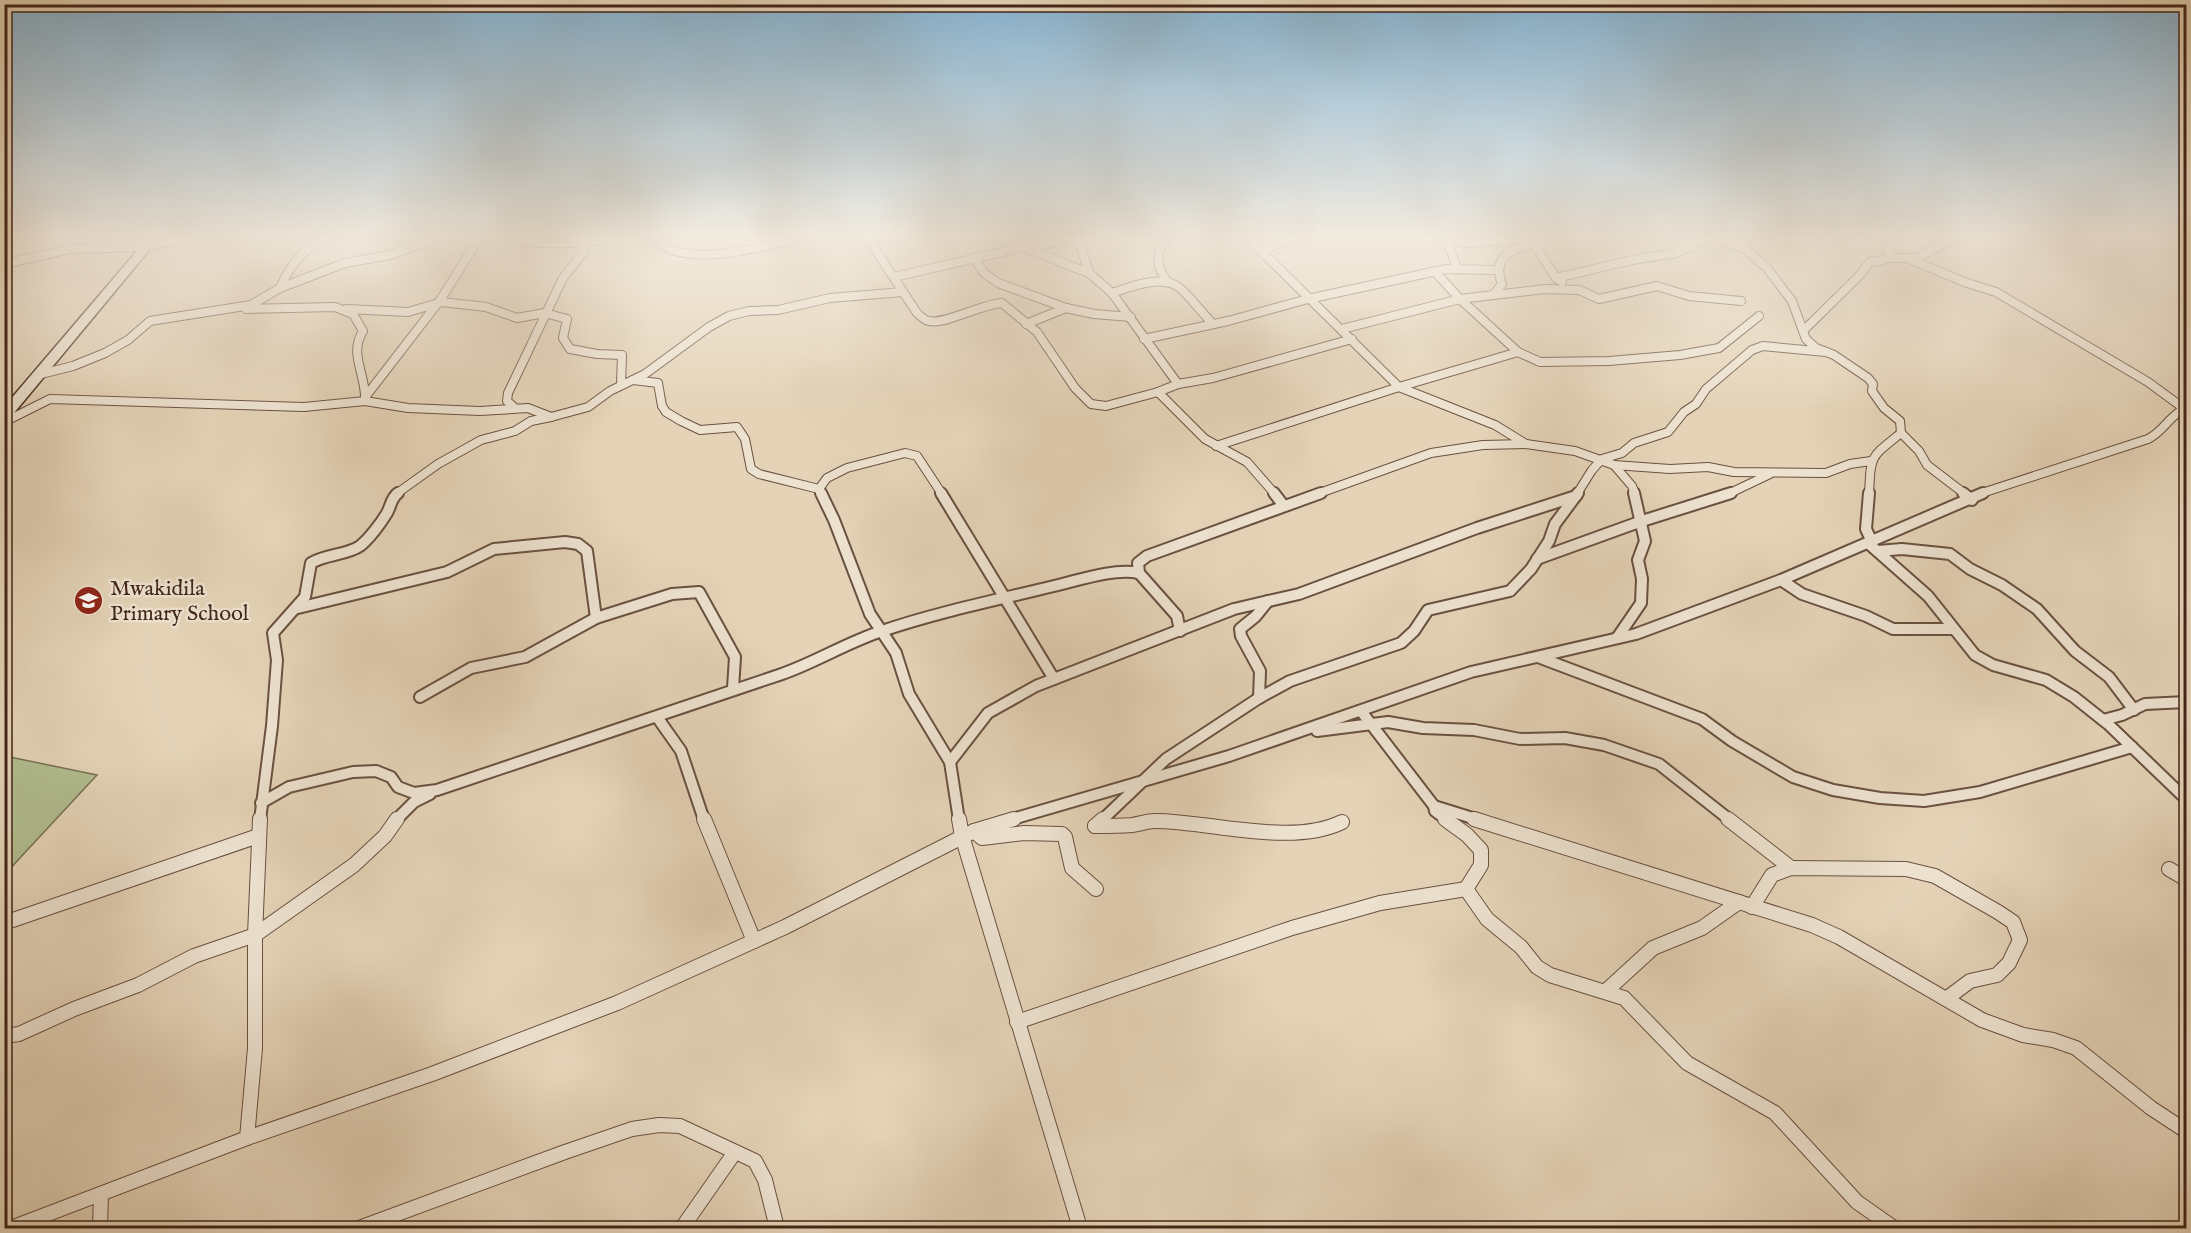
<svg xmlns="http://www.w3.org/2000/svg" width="2191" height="1233" font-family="'IM FELL English',serif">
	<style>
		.green { fill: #b1bd90; stroke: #7a7254; stroke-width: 1.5 }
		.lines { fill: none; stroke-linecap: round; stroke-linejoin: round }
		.street-far2-casing { stroke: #6a5140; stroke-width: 10 }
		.street-far1-casing { stroke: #6a5140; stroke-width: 14 }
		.street-casing { stroke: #6a5140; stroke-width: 16 }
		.secondary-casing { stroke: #422618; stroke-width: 3 }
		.street-far2 { stroke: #ede2d0; stroke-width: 8 }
		.street-far1 { stroke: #ede2d0; stroke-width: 10 }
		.street { stroke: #ede2d0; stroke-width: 14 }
		.secondary { fill: #ede2d0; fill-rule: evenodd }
		.labels { text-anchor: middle; stroke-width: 5; stroke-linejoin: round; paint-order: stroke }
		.poi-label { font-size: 22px; fill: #422618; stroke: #ede2d0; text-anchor: start }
	</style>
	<rect width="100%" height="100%" fill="#e4d3b7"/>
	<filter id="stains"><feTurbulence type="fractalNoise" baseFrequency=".00333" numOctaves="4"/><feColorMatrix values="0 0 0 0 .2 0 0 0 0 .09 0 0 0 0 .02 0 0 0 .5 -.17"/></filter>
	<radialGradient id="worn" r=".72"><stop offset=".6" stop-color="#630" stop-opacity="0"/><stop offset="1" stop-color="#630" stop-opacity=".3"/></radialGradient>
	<!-- green -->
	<path class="green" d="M 5,756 L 97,775 L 5,874 L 4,756 Z"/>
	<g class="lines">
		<defs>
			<g id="street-far2">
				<path d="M 397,237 L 432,238"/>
				<path d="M 498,237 C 539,247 582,244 623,237"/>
				<path d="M 651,237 C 659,241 666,249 675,251 C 716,262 765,245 805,237"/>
				<path d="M 867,237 L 917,313 C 920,316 924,320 929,321 C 944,325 982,304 1002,303 L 1037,332 L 1075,388 L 1091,404 L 1106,406 L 1158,392 L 1205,439 L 1247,462 L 1275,494"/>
				<path d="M 999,237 C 1030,248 1058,262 1089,273"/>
				<path d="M 1168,237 C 1155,253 1155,266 1168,282"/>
				<path d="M 1247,237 L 1399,387 L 1495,425 L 1526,444"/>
				<path d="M 1423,237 L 1468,243 L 1546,237"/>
				<path d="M 1713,237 L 1745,249"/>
				<path d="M 1741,237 L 1745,249 L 1767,268 L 1792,301 L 1806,339 L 1816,348 L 1834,355 L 1868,378 L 1873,384 L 1872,391 L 1884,408 L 1900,421 L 1901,433 L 1919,451 L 1927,465 L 1965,494"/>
				<path d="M 1446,238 L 1457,268"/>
				<path d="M 1079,240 L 1089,273 L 1112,293 L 1178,384"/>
				<path d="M 1535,245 L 1556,278 L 1562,282"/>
				<path d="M 1261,251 L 1294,237"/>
				<path d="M 974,258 L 984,273 L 998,283 L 1066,308"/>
				<path d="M 1889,258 L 1917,258 L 1957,237"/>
				<path d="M 1907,258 L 1964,282 L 1996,292 L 2148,382 L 2186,410"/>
				<path d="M 4,264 L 70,249 L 144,247 L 191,237"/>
				<path d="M 1436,273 L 1460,299 L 1518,352 L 1540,362 L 1609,361 L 1680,355 L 1719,348 L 1759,316"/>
				<path d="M 894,277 L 1024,247 L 1092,237"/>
				<path d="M 1556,278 L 1632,260 L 1676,253 L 1713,237"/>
				<path d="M 280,288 C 290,265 304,247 327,237"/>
				<path d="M 1112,293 C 1131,287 1163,273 1181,289 C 1192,299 1202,313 1213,324"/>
				<path d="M 1495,293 L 1502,284 C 1487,246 1533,246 1559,237"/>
				<path d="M 246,309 L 335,307 L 353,314 L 363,331 C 348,354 367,376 365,401"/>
				<path d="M 347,309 L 408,312 L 442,302 L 486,307 L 517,318 L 545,313 L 567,319 L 563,338 L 570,349 L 597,354 L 622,355 L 621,385"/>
				<path d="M 1026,324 L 1066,308 L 1094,314 L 1131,317"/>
				<path d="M 1342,329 L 1460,299 L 1545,289 L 1579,290 L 1599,299 L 1657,286 L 1689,296 L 1741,301"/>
				<path d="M 1804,330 L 1858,277 L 1870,262 L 1881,261 L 1891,255 L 1888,249 L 1893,237"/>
				<path d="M 1144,339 L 1228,321 L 1308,299 L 1446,269 L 1495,270"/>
				<path d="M 41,374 L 73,366 L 105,353 L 128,340 L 150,321 L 251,305 L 280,288 L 345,263 L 390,255 L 439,238 L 459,237"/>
				<path d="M 633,380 L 658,383 L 662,406 L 666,412 L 681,421 L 700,430 L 737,427 L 745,439 L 751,469 L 759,474 L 819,489 L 822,494"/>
				<path d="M 1158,392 L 1178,384 L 1213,378 L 1352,339"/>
				<path d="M 366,396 L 441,299 L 480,237"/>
				<path d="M 515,408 L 507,401 L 508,393 L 563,278 L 583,253 L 584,241 L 587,237"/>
				<path d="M 4,422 L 50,399 L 304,407 L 365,401 L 408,408 L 480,411 L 528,408 L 551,417 L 588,407 L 610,391 L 645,374 L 709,327 L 729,316 L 749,311 L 778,310 L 830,298 L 903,292"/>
				<path d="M 1216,446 L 1399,387 L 1518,352"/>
				<path d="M 1614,465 L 1632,486 L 1635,494"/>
				<path d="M 819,489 L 827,478 L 847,468 L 905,453 L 917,456 L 942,494"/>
				<path d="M 396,494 L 438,464 L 481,440 L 515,431 L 531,421 L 551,417"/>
				<path d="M 1317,494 L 1431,453 L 1483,445 L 1526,444 L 1575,451 L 1614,465 L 1670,469 L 1708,467 L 1734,472 L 1826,473 L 1850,464 L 1871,461"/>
				<path d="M 1577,494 L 1592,470 L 1602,459 L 1622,453 L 1634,443 L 1668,432 L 1684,412 L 1696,404 L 1706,389 L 1752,350 L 1763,346 L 1826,352"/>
				<path d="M 1728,494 L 1770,474"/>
				<path d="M 1869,494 C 1871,454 1870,458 1901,433"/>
				<path d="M 1979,494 L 2148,439 C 2164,431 2169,416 2184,409"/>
			</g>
			<g id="street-far1">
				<path d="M 821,493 L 834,520 L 870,614 L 896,653 L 909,694 L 950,762 L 959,820"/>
				<path d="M 941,493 L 1054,679"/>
				<path d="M 1274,493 L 1284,506"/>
				<path d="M 1869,493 L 1866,529 L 1872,542"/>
				<path d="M 1963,493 L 1972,500"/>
				<path d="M 1868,543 L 1928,596 L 1975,655 L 1993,665 L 2046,680 L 2074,697 L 2108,724 L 2186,799"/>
				<path d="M 1878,551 L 1902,549 L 1950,554 L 1970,569 L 2002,585 L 2037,609 L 2075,651 L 2109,677 L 2134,710"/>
				<path d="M 1537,559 L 1642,521 L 1731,493"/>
				<path d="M 1781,580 L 1802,594 L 1866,616 L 1893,629 L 1953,629"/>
				<path d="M 298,608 L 447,572 L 494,549 L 565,542 L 578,544 L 587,551 L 596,618"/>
				<path d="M 1180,631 L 1177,616 L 1139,573 L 1138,563 L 1147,556 L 1321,493"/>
				<path d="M 1617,638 L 1641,603 L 1642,579 L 1638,560 L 1645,541 L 1634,493"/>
				<path d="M 1538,657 L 1702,719 L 1732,741 L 1793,777 L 1833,790 L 1880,798 L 1924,801 L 1980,792 L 2132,747"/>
				<path d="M 420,697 L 471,668 L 525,657 L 596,618 L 672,594 L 699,592 L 735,657 L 733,688"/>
				<path d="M 1259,698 L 1260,671 L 1241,636 L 1240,629 L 1256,616 L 1268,601"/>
				<path d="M 1361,711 L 1434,806 L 1435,811 L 1447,820"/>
				<path d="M 657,717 L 681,751 L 704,820"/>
				<path d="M 2103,720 L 2122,715 L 2145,704 L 2186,702"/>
				<path d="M 1317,731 L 1388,722 L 1423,728 L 1474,730 L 1520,739 L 1565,738 L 1604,745 L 1659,764 L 1730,820"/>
				<path d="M 950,762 L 988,713 L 1036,686 L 1234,609 L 1299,594 L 1477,528 L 1576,496"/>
				<path d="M 261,803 L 289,787 L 353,772 L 376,771 L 391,777 L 398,787 L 414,793 L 437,790 C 552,752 667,712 782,674 C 816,662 848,642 882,631 C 938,612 997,600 1054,586 C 1080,580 1113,568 1139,573"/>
				<path d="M 1434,806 L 1479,820"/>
				<path d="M 260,820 L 272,726 L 277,660 L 273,633 L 305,597 L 311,563 C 327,554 347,555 360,546 C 369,539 381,523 387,513 C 391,506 391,498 398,493"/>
				<path d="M 396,820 L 414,802 L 430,794"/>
				<path d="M 1009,820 L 1229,756 L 1471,672 L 1636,634 L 1781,580 L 1983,493"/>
				<path d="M 1102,820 L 1166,759 L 1259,698 L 1290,681 L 1401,643 L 1414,631 L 1428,610 L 1510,591 L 1531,569 L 1549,541 L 1555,524 L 1578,493"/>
			</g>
			<g id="street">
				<path d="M 704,819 L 754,941"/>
				<path d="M 959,819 L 962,836 L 1080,1228"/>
				<path d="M 1474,819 L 1812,925 L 1839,937 L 1982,1020 L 2023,1035 L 2053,1040 L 2076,1048 L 2151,1108 L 2186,1131"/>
				<path d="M 1728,819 L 1791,868"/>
				<path d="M 1095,826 L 1103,819"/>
				<path d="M 1095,826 C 1107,826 1120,826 1132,825 C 1140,824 1147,821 1155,821 C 1209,821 1292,847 1342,822"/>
				<path d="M 974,831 L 982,838 L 1024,833 L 1062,834 L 1065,837 L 1072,868 L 1096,889"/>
				<path d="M 2169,869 L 2186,879"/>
				<path d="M 1466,889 L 1487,919 L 1521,947 L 1537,967 L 1550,975 L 1624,998 L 1687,1063 L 1775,1113 L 1857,1202 L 1894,1228"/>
				<path d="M 1752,907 L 1772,875 L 1791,868 L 1906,869 L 1935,876 L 1998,912 L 2013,922 L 2020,940 L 2009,963 L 1997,975 L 1970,981 L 1946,999"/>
				<path d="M 4,923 L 258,836"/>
				<path d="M 1606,991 L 1653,948 L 1702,928 L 1739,902"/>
				<path d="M 1017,1022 L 1292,928 L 1380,903 L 1466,889 L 1481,865 L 1481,850 L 1467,835 L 1445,819"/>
				<path d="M 4,1036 L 19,1034 L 74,1009 L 138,985 L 194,956 L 255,935 L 354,865 L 385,836 L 397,819"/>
				<path d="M 247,1138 L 255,1048 L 255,935 L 260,819"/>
				<path d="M 11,1228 L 247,1138 L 432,1074 L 617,1003 L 785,927 L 974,831 L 1014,819"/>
				<path d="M 100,1228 L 101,1194"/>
				<path d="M 359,1228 L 565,1152 L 632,1129 L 659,1125 L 680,1126 L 755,1161 L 765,1180 L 777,1228"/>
				<path d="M 682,1228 L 735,1152"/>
			</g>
			<path id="secondary" d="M 149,237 L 160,237 L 9,419 L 4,420 L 4,407 Z"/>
		</defs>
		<!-- street-far2 casing -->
		<use href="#street-far2" class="street-far2-casing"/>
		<!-- street-far1 casing -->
		<use href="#street-far1" class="street-far1-casing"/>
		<!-- street casing -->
		<use href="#street" class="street-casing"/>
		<!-- secondary casing -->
		<use href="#secondary" class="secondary-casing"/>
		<!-- street-far2 -->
		<use href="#street-far2" class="street-far2"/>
		<!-- street-far1 -->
		<use href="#street-far1" class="street-far1"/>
		<!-- street -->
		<use href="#street" class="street"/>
		<!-- secondary -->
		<use href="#secondary" class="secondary"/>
	</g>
	<!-- sky -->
	<linearGradient id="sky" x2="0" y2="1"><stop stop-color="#88b5d4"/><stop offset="0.58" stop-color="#f3ebdf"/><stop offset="1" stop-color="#f3ebdf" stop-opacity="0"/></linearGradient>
	<rect width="2191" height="409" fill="url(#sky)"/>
	<!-- icons -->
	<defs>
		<symbol id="school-disc" viewBox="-11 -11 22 22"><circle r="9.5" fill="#8f2418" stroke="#ede2d0"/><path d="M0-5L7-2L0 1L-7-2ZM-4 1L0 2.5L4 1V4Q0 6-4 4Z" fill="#fff"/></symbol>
	</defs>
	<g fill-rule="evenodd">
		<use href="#school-disc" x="72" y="584" width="33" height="33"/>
	</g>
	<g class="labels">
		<!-- poi labels -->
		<g class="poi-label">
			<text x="110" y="595">Mwakidila<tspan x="110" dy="25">Primary School</tspan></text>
		</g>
	</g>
	<!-- margin -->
	<rect width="2191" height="1233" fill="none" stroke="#e4d3b7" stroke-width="24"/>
	<rect x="6" y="6" width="2179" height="1221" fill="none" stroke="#422618" stroke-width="3"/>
	<rect x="12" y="12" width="2167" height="1209" fill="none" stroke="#422618" stroke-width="1.5"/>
	<rect width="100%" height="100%" filter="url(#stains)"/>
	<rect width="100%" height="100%" fill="url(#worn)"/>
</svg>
